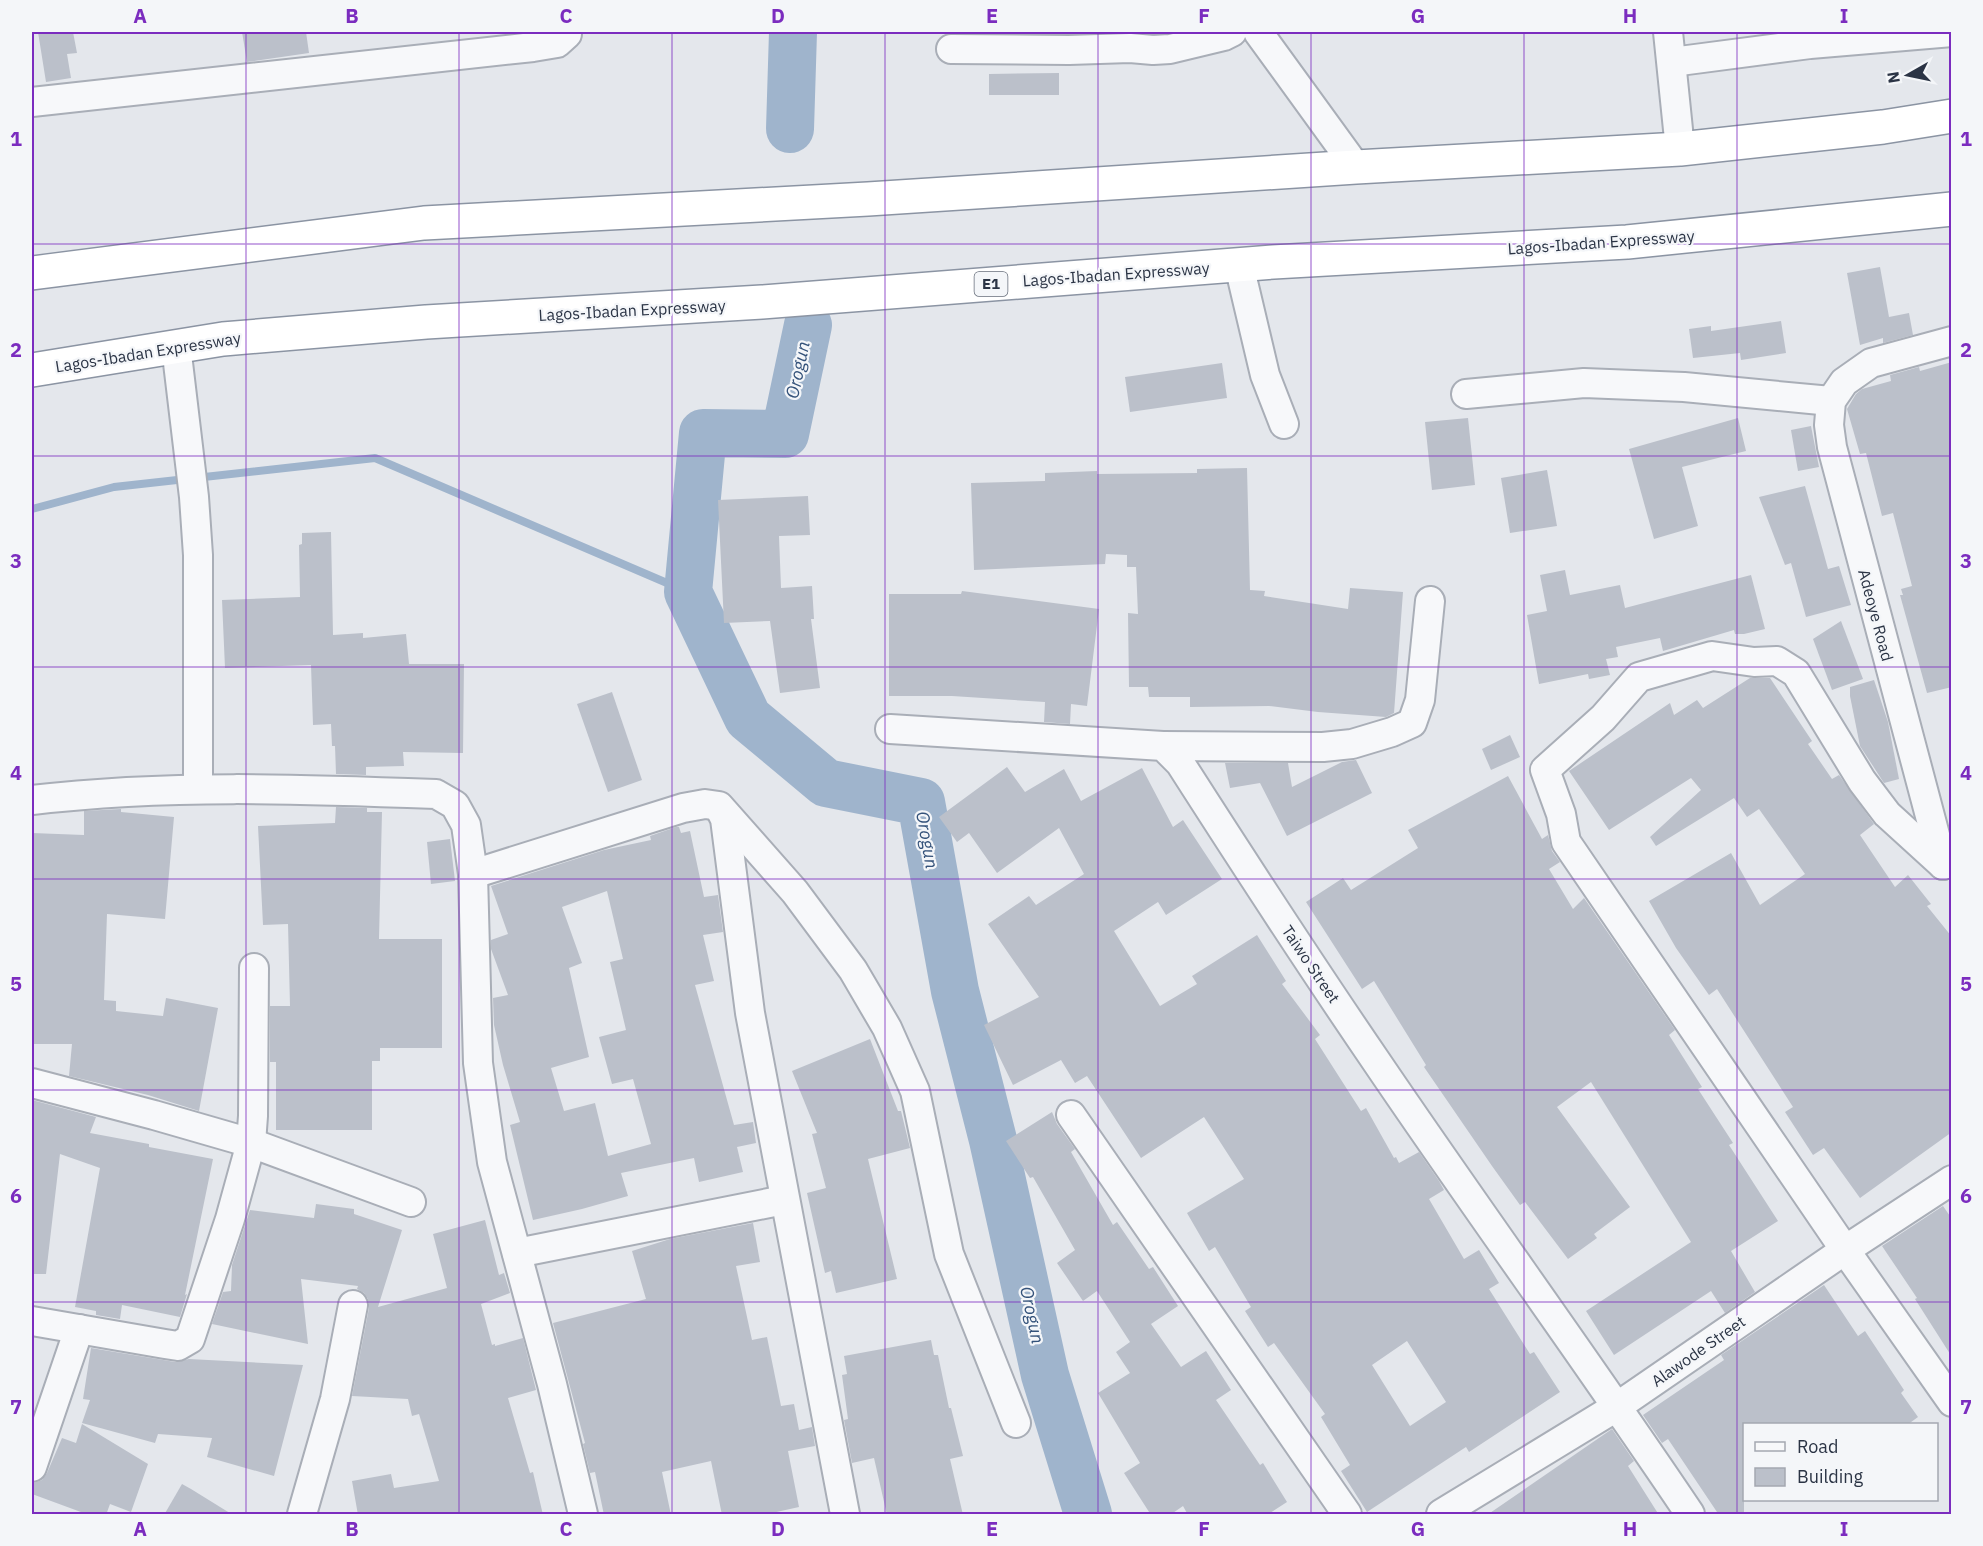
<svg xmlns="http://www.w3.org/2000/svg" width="1983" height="1546" font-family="'IBM Plex Sans',sans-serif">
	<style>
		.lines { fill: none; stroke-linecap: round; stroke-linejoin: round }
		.stream { stroke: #9fb4cc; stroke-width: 8 }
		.river { stroke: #9fb4cc; stroke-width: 48 }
		.building { fill: #bbc0ca; fill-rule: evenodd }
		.minor-casing { stroke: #a9aeb7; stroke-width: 32 }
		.highway-casing { stroke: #8b94a3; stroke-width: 36 }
		.minor { stroke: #f7f8fa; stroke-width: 28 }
		.highway { stroke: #fff; stroke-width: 33 }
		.grid { fill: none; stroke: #7b2cbf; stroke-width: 1.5; stroke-opacity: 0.55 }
		.labels { text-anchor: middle; stroke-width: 4.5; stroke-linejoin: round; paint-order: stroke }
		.shield { fill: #f4f6f9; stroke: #676e7b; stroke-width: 1.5 }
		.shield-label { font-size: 15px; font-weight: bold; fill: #2b3445 }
		.street-label { font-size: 16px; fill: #2b3445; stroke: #f4f6f9 }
		.water-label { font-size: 18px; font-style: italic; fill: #34527a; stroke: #f4f6f9 }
		.neatline { fill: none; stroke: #7b2cbf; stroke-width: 2 }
		.grid-label { font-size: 20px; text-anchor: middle; font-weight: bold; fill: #7b2cbf }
	</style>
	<rect width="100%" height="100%" fill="#e4e7ec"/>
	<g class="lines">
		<!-- stream -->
		<path class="stream" d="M 32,509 L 114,487 L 375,458 L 688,592"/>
		<!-- river -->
		<g class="river">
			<path d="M 790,129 L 793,32"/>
			<path d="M 808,325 L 785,434 L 703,433 L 688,592 L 748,718 L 826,783 L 921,802 L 955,991 L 993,1140 L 1045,1375 L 1088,1514"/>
		</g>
	</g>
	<!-- building -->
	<g class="building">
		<path d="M 38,32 L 73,32 L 77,53 L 67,54 L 71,78 L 46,82 Z"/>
		<path d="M 242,32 L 306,32 L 309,53 L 247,62 Z"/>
		<path d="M 1059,73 L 1059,95 L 989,95 L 989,74 Z"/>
		<path d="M 1880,267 L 1889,317 L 1909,313 L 1913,335 L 1883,343 L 1883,338 L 1860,345 L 1847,273 Z"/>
		<path d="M 1781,321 L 1786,353 L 1741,360 L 1740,353 L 1693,358 L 1689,329 L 1711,326 L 1711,331 Z"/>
		<path d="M 1952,362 L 1952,687 L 1927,693 L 1900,595 L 1903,595 L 1901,589 L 1912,586 L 1893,513 L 1882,516 L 1866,453 L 1860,454 L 1847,409 L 1856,394 L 1862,389 L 1891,381 L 1890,375 L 1919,367 L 1920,371 Z"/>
		<path d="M 1222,363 L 1227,398 L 1130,412 L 1125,377 Z"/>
		<path d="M 1468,418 L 1475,485 L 1432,490 L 1425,422 Z"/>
		<path d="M 1738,418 L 1746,451 L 1682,467 L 1698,526 L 1654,539 L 1629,449 Z"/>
		<path d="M 1811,426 L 1819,467 L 1798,471 L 1791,430 Z"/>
		<path d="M 1247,468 L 1250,590 L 1265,591 L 1264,596 L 1348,609 L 1350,588 L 1403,592 L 1394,713 L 1386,717 L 1318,712 L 1269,706 L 1190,707 L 1190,697 L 1149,697 L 1148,687 L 1129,687 L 1128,613 L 1138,614 L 1136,567 L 1127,567 L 1127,555 L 1106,554 L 1105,564 L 974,570 L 971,483 L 1045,481 L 1045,473 L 1097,471 L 1097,474 L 1197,473 L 1197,469 Z"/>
		<path d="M 1547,470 L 1557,526 L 1510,533 L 1501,478 Z"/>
		<path d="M 1805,486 L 1828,569 L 1839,566 L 1851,605 L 1806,617 L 1791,563 L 1785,565 L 1759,497 Z"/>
		<path d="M 808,496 L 810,535 L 779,536 L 781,588 L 812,586 L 814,619 L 811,619 L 820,688 L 780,693 L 770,621 L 724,623 L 718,500 Z"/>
		<path d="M 331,532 L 333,635 L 363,633 L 363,638 L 406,634 L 409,664 L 464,664 L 463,753 L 403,752 L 404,766 L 366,767 L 366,775 L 336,774 L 335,746 L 332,746 L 331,724 L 313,725 L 311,665 L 225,668 L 222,600 L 300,597 L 299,545 L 302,544 L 302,533 Z"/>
		<path d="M 1565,570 L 1570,595 L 1620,585 L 1625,608 L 1751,575 L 1765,629 L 1744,634 L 1735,634 L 1734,630 L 1663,651 L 1660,638 L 1616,647 L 1618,657 L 1606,659 L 1610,675 L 1589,679 L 1588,674 L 1539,684 L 1527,615 L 1547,611 L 1540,575 Z"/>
		<path d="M 962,591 L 1099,609 L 1087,706 L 1071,704 L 1070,724 L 1044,722 L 1045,702 L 952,696 L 889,696 L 889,594 L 961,594 Z"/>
		<path d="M 1841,621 L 1863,679 L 1832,690 L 1813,639 Z"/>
		<path d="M 1750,678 L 1770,678 L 1812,741 L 1808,744 L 1832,779 L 1839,775 L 1874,824 L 1860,835 L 1895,887 L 1908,875 L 1931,904 L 1927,906 L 1952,937 L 1952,1132 L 1860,1198 L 1824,1148 L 1813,1155 L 1785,1112 L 1793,1107 L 1717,989 L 1709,995 L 1676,948 L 1649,901 L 1731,853 L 1760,905 L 1805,874 L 1759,809 L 1747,817 L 1734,798 L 1656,846 L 1650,837 L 1701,790 L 1691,778 L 1609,830 L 1569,771 L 1670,703 L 1674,715 L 1697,700 L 1703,708 Z"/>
		<path d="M 1874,680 L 1888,722 L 1899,779 L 1884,783 L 1860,746 L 1850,696 L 1850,687 Z"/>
		<path d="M 612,692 L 642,780 L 608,792 L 577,704 Z"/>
		<path d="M 1510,735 L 1520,757 L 1491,770 L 1482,749 Z"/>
		<path d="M 1356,760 L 1372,793 L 1287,836 L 1260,783 L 1230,788 L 1225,763 L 1288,763 L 1292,787 L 1342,762 Z"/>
		<path d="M 1007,767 L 1025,792 L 1064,769 L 1081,801 L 1142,768 L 1173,827 L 1183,820 L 1222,879 L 1166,915 L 1158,902 L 1114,931 L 1160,1006 L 1197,984 L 1192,976 L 1257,935 L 1286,981 L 1282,984 L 1320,1035 L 1315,1039 L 1361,1111 L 1366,1108 L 1394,1158 L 1396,1157 L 1399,1163 L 1419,1152 L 1439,1181 L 1444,1190 L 1429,1199 L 1464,1259 L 1479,1250 L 1499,1283 L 1489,1289 L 1530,1354 L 1534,1352 L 1560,1392 L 1469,1452 L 1466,1447 L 1367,1512 L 1341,1471 L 1350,1465 L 1321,1417 L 1325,1414 L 1274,1343 L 1268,1347 L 1245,1311 L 1251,1307 L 1215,1247 L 1209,1251 L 1187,1213 L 1244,1179 L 1204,1117 L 1141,1158 L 1087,1076 L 1075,1083 L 1061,1060 L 1013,1085 L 984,1025 L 1039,997 L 988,924 L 1029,896 L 1036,905 L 1084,874 L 1059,828 L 997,873 L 969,833 L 957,842 L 939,817 ZM 1407,1341 L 1446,1402 L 1410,1426 L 1372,1365 Z"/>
		<path d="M 1508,776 L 1542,839 L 1548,835 L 1552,851 L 1560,862 L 1549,869 L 1573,909 L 1584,898 L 1675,1030 L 1669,1035 L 1702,1087 L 1698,1089 L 1733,1143 L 1729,1145 L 1778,1221 L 1731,1251 L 1755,1292 L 1725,1313 L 1711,1291 L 1614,1355 L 1586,1311 L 1691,1242 L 1591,1082 L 1557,1107 L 1630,1207 L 1594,1234 L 1597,1238 L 1568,1259 L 1525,1202 L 1520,1205 L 1492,1166 L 1424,1067 L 1426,1065 L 1374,981 L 1362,989 L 1306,902 L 1343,878 L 1351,890 L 1418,848 L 1408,830 Z"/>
		<path d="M 336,807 L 367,808 L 367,812 L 382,812 L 379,939 L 442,939 L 442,1048 L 380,1048 L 380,1061 L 372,1061 L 372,1130 L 276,1130 L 276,1062 L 270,1062 L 270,1006 L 290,1006 L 288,924 L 263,925 L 258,826 L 335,823 Z"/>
		<path d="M 121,809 L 121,812 L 174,817 L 165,919 L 107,914 L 104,1000 L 116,1001 L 116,1011 L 163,1016 L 166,998 L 218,1008 L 199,1111 L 148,1095 L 69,1076 L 72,1044 L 32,1044 L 32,833 L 84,835 L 84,811 Z"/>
		<path d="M 676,827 L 679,827 L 681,833 L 690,831 L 704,897 L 718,895 L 723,932 L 703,935 L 714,981 L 695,985 L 734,1125 L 753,1122 L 756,1143 L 737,1147 L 743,1172 L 699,1182 L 694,1158 L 621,1173 L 628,1196 L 582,1209 L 533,1220 L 510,1125 L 520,1122 L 503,1065 L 494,1025 L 493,998 L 508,995 L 491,949 L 491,940 L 508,934 L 491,886 L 604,850 L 651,840 L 650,836 ZM 607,891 L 623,959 L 610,962 L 626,1030 L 599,1037 L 612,1084 L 633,1079 L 651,1144 L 608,1156 L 595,1103 L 564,1111 L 551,1068 L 589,1057 L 569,968 L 582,963 L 562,907 Z"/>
		<path d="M 450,839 L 455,881 L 431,884 L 427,842 Z"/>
		<path d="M 870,1039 L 898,1111 L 901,1111 L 910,1148 L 868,1159 L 897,1279 L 836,1293 L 831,1271 L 825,1273 L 807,1193 L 826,1188 L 812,1134 L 817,1133 L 792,1071 Z"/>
		<path d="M 32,1100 L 96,1117 L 90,1133 L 149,1144 L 149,1147 L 213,1159 L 185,1295 L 187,1294 L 180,1317 L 122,1305 L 120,1319 L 96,1315 L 96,1311 L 75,1307 L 100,1168 L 60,1154 L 46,1274 L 32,1274 Z"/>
		<path d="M 1052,1112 L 1057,1124 L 1075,1149 L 1071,1152 L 1113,1225 L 1117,1222 L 1149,1269 L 1153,1267 L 1178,1306 L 1151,1324 L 1181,1367 L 1206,1351 L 1231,1390 L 1216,1400 L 1260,1465 L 1263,1463 L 1287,1502 L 1267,1515 L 1188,1515 L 1183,1506 L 1170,1515 L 1151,1515 L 1124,1473 L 1140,1463 L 1098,1393 L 1130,1373 L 1116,1352 L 1130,1342 L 1097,1291 L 1083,1301 L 1057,1263 L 1075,1250 L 1033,1177 L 1030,1178 L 1006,1141 Z"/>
		<path d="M 316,1204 L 354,1209 L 354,1214 L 402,1230 L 378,1307 L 447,1288 L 433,1234 L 485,1220 L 499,1275 L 504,1273 L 510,1293 L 481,1304 L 492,1345 L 495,1344 L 495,1346 L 523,1338 L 536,1390 L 508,1398 L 530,1473 L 533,1472 L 543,1515 L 358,1515 L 352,1481 L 391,1474 L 394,1488 L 439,1481 L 419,1414 L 412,1416 L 408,1399 L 352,1396 L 369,1308 L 368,1299 L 364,1293 L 357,1289 L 358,1286 L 301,1279 L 308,1344 L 212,1324 L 223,1292 L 231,1291 L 232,1265 L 250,1210 L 314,1218 Z"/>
		<path d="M 1943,1206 L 1952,1219 L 1952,1357 L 1915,1299 L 1917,1298 L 1882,1246 Z"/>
		<path d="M 753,1223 L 760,1262 L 736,1266 L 752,1340 L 767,1337 L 781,1406 L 794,1404 L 799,1430 L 812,1427 L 815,1446 L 788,1451 L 799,1507 L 763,1515 L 722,1515 L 711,1461 L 662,1472 L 671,1515 L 604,1515 L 595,1472 L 590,1473 L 583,1444 L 585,1443 L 553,1323 L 646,1299 L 632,1251 L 670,1239 Z"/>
		<path d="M 1824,1285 L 1858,1336 L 1865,1331 L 1904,1390 L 1901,1393 L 1918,1417 L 1907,1425 L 1744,1425 L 1744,1515 L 1719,1515 L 1668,1439 L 1662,1443 L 1643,1415 L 1724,1360 L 1721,1355 Z"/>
		<path d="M 931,1340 L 934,1355 L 938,1355 L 949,1408 L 951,1408 L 963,1456 L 950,1459 L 963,1515 L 887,1515 L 874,1458 L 852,1463 L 844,1420 L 848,1419 L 842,1375 L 847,1374 L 844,1356 Z"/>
		<path d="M 91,1348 L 175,1362 L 189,1359 L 303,1365 L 274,1476 L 207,1457 L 212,1438 L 158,1434 L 155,1443 L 82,1423 L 90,1400 L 83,1399 Z"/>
		<path d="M 82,1424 L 148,1464 L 131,1512 L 110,1504 L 106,1515 L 89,1515 L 32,1494 L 34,1483 L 42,1480 L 47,1473 L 62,1438 L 76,1443 Z"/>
		<path d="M 1612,1429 L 1634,1461 L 1628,1466 L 1659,1515 L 1487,1515 Z"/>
		<path d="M 182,1484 L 191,1489 L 233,1515 L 164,1515 Z"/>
	</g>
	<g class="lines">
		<defs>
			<g id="minor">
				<path d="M 1258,32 L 1356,167"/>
				<path d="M 1668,32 L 1680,149"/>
				<path d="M 951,49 L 1069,50 L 1130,48 L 1153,50 L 1170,49 L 1224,36 L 1232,32"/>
				<path d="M 1672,62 L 1810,44 L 1952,32"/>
				<path d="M 32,102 L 533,47 L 557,43 L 567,34 L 567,32"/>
				<path d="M 1239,265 L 1265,375 L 1284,424"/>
				<path d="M 176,346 L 194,497 L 198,555 L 198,789"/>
				<path d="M 1466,394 L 1584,383 L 1684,387 L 1831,401"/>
				<path d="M 890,729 L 1163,746 L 1180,763 C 1244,863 1309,963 1376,1061 C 1479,1213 1588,1362 1690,1514"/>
				<path d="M 1163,746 L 1323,747 L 1352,744 L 1392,732 L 1412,723 L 1420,700 L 1430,601"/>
				<path d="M 32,800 C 166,784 301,789 436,794 L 455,805 L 466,825 L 473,874 L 478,1063 L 492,1162 L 552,1384 L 583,1514"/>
				<path d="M 721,811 L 725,819 L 750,1013 L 845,1514"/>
				<path d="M 1943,865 L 1887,814 L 1862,781 L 1796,673 L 1777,661 L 1754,662 L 1712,656 L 1639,677 L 1603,718 L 1545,770 L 1561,814 L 1566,842 L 1845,1250 L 1952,1402"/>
				<path d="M 1943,865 L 1832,447 L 1829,425 L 1831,401 L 1844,382 L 1871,363 L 1952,341"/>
				<path d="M 473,874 L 683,808 L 705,804 L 719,806 L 795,892 L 853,970 L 887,1028 L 915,1091 L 949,1254 L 1016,1423"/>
				<path d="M 32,1083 L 154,1115 L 251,1143 L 411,1202"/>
				<path d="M 1071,1115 L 1347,1514"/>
				<path d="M 517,1253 L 784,1200"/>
				<path d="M 32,1321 L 165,1344 L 178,1346 L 190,1339 L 230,1219 L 251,1143 L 253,1116 L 254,968"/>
				<path d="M 32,1467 L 79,1329"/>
				<path d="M 302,1514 L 335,1399 L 353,1305"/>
				<path d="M 1441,1514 L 1618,1406 L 1845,1250 L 1952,1180"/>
			</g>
			<g id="highway">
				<path d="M 32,273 L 424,223 L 868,199 L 1356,167 L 1680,149 L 1883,127 L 1952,116"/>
				<path d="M 32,370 L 223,339 L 426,322 L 762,302 L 1273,262 L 1627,242 L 1952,209"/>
			</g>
		</defs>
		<!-- minor casing -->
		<use href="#minor" class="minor-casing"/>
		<!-- highway casing -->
		<use href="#highway" class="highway-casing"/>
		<!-- minor -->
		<use href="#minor" class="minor"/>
		<!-- highway -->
		<use href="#highway" class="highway"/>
	</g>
	<!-- grid -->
	<path class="grid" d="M 246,32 L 246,1514M 459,32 L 459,1514M 672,32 L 672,1514M 885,32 L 885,1514M 1098,32 L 1098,1514M 1311,32 L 1311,1514M 1524,32 L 1524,1514M 1737,32 L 1737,1514M 32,244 L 1952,244M 32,456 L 1952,456M 32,667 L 1952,667M 32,879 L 1952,879M 32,1090 L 1952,1090M 32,1302 L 1952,1302"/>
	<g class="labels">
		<!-- shield labels -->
		<rect class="shield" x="974.5" y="272" width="33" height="24" rx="4.5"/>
		<g class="shield-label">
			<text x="991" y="289">E1</text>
		</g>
		<!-- street labels -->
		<g class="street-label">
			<text transform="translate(1601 242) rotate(-4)" y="6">Lagos-Ibadan Expressway</text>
			<text transform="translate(1116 274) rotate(-4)" y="6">Lagos-Ibadan Expressway</text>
			<text transform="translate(632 310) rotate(-3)" y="6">Lagos-Ibadan Expressway</text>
			<text transform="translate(148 352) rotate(-9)" y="6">Lagos-Ibadan Expressway</text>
			<text transform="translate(1876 615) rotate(75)" y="6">Adeoye Road</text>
			<text transform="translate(1311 964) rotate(56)" y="6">Taiwo Street</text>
			<text transform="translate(1698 1351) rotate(-35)" y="6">Alawode Street</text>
		</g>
		<!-- water labels -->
		<g class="water-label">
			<text transform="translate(798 370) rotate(-78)" y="6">Orogun</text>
			<text transform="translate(927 840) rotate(80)" y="6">Orogun</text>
			<text transform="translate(1032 1315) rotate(78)" y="6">Orogun</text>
		</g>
	</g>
	<!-- border -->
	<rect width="1983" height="1546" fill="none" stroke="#f4f6f9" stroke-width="66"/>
	<!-- legend -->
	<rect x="1743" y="1423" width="195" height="78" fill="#f4f6f9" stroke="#a4a8b1" stroke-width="1.5"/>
	<rect x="1755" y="1442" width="30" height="9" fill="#f7f8fa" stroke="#a4a8b1" stroke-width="1.5"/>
	<text x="1797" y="1453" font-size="18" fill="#2b3445">Road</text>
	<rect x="1755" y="1468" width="30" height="18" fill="#bbc0ca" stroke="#a4a8b1" stroke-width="1.5"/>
	<text x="1797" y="1483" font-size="18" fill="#2b3445">Building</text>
	<!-- north arrow -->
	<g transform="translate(1908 75) rotate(261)" stroke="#f4f6f9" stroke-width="4.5" paint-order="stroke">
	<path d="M0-4.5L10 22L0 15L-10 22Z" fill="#2b3445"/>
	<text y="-9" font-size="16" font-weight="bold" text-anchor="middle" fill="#2b3445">N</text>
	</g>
	<rect x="33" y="33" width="1917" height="1480" class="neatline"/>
	<g class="grid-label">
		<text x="140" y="23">A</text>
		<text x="352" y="23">B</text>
		<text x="566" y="23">C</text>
		<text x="778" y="23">D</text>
		<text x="992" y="23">E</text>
		<text x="1204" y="23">F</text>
		<text x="1418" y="23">G</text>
		<text x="1630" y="23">H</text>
		<text x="1844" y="23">I</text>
		<text x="16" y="146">1</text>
		<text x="1966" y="146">1</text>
		<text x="16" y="357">2</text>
		<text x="1966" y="357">2</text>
		<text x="16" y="568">3</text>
		<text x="1966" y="568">3</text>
		<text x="16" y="780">4</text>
		<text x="1966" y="780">4</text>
		<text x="16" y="991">5</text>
		<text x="1966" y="991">5</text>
		<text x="16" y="1203">6</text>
		<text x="1966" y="1203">6</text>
		<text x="16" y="1414">7</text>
		<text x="1966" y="1414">7</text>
		<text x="140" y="1536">A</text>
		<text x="352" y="1536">B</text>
		<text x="566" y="1536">C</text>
		<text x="778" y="1536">D</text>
		<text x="992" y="1536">E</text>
		<text x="1204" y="1536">F</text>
		<text x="1418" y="1536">G</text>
		<text x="1630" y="1536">H</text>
		<text x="1844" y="1536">I</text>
	</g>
</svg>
